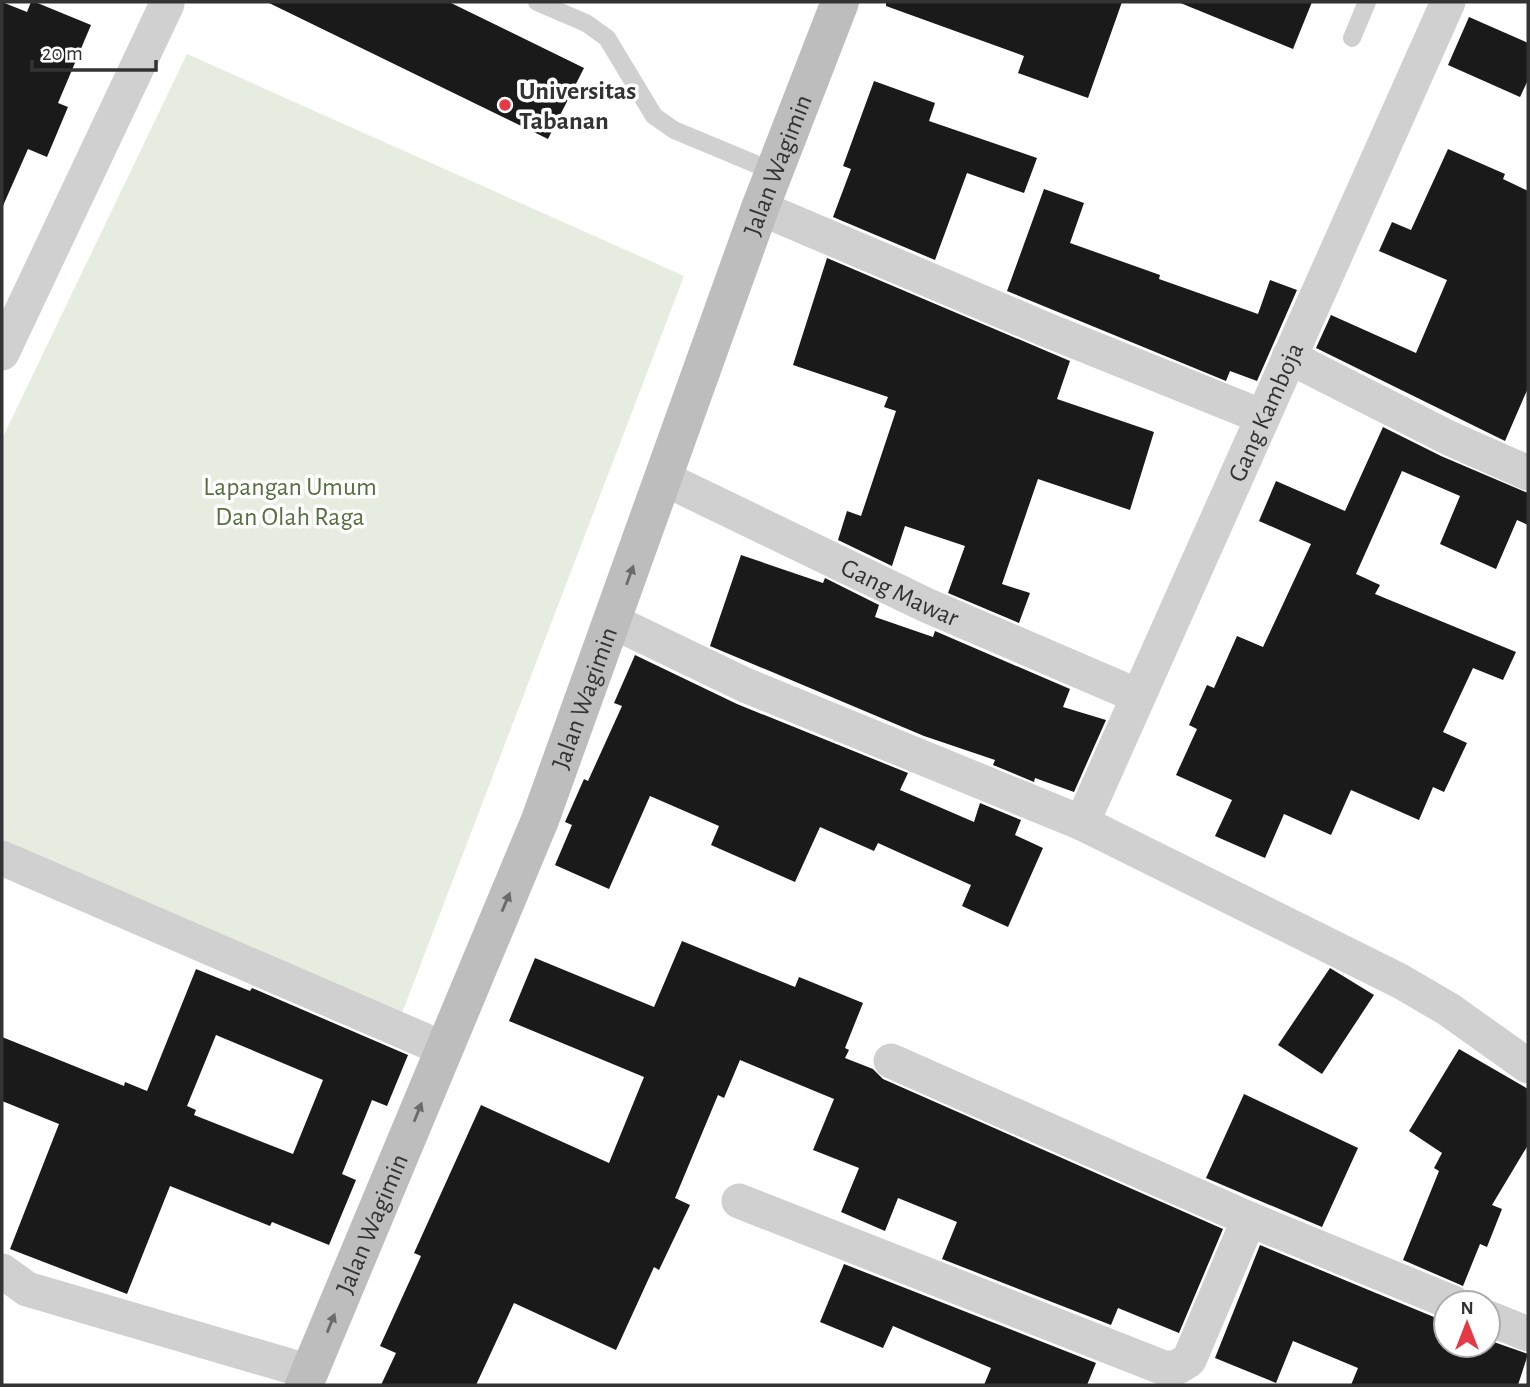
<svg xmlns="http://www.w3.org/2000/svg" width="1530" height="1387" font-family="'Alegreya Sans',sans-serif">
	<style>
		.green { fill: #e6ecdf }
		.building { fill: #1a1a1a; fill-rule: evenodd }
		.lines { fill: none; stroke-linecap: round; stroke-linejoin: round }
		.lane { stroke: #d0d0d0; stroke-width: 18 }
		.street { stroke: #d0d0d0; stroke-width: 35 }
		.secondary { stroke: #bdbdbd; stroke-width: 38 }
		.oneway { fill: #6a6a6a }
		.poi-dot { fill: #e63946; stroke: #fff; stroke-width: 2.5 }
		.labels { text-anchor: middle; stroke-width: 7; stroke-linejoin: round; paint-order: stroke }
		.poi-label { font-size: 26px; font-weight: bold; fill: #333; stroke: #fff; text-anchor: start }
		.street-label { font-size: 26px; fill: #333; stroke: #fff }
		.park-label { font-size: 26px; fill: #56703f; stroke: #fff }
	</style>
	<rect width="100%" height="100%" fill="#fff"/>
	<!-- green -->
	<path class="green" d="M 187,54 L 684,276 L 394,1034 L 2,849 L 2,439 Z"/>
	<!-- building -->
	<g class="building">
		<path d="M 2,2 L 27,12 L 31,2 L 35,2 L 91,25 L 58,103 L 68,107 L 47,157 L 28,149 L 2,208 Z"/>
		<path d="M 267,2 L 449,2 L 584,68 L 548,139 Z"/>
		<path d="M 886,2 L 1122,2 L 1088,98 L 1018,73 L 1024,56 L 886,6 Z"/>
		<path d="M 1178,2 L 1312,2 L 1293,49 Z"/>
		<path d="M 1469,17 L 1528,43 L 1528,80 L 1520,97 L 1448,65 Z"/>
		<path d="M 874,81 L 935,103 L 929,121 L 1037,158 L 1024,193 L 967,173 L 935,260 L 833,217 L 851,169 L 843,166 Z"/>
		<path d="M 1448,149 L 1505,174 L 1503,179 L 1528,191 L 1528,388 L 1505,441 L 1316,348 L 1331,315 L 1416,353 L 1447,280 L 1379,251 L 1392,222 L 1411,230 Z"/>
		<path d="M 1044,189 L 1084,203 L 1070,243 L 1160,275 L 1159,279 L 1258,314 L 1270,280 L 1297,290 L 1257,381 L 1230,371 L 1226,381 L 1007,291 Z"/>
		<path d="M 827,258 L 1070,361 L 1057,399 L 1154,432 L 1130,510 L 1038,479 L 1002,584 L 1030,593 L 1019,623 L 948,593 L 965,546 L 905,526 L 892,566 L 838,540 L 847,511 L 861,516 L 896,411 L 884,407 L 888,397 L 793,365 Z"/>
		<path d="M 1383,427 L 1441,456 L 1528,493 L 1528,525 L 1517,520 L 1496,569 L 1440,544 L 1460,496 L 1402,471 L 1356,574 L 1380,585 L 1375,594 L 1516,652 L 1503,680 L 1473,668 L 1443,732 L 1467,743 L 1444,792 L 1433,787 L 1419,820 L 1351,790 L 1331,835 L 1284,814 L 1265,858 L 1215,836 L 1232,800 L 1176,775 L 1197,729 L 1189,725 L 1207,685 L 1214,688 L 1237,636 L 1263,647 L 1311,544 L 1259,521 L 1276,481 L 1345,511 Z"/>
		<path d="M 741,555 L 823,583 L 825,578 L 879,605 L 875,617 L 933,637 L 935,631 L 1070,689 L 1063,707 L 1106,720 L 1074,792 L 1035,778 L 1034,782 L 993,765 L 995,760 L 924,736 L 710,646 Z"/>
		<path d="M 635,655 L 737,704 L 908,773 L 900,790 L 974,822 L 980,803 L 1021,820 L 1015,835 L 1043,848 L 1008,927 L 962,906 L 971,885 L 878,843 L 874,851 L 820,827 L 795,882 L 711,845 L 719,826 L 650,796 L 609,889 L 555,865 L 572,825 L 565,822 L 584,779 L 588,781 L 622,706 L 614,703 Z"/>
		<path d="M 682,941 L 795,987 L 799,977 L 863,1003 L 845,1048 L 849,1050 L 845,1058 L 873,1069 L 883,1079 L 1223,1229 L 1179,1333 L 1118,1308 L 1111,1325 L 942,1259 L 957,1222 L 898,1198 L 885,1231 L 841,1212 L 859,1168 L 813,1150 L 834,1099 L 740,1060 L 724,1098 L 718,1095 L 675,1198 L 690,1205 L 659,1270 L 654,1267 L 616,1350 L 514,1303 L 476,1385 L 381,1385 L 396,1353 L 380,1346 L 421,1256 L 414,1253 L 481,1105 L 609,1163 L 644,1077 L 509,1021 L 535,958 L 654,1007 Z"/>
		<path d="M 1330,968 L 1374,995 L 1322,1074 L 1278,1045 Z"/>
		<path d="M 196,969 L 250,991 L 252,988 L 408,1055 L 387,1106 L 372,1100 L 342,1174 L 356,1180 L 329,1245 L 272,1222 L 270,1226 L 170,1186 L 127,1294 L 10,1249 L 59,1124 L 2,1101 L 2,1037 L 124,1086 L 125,1082 L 147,1091 ZM 216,1035 L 323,1080 L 293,1154 L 194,1115 L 196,1110 L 187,1106 Z"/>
		<path d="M 1459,1049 L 1528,1089 L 1528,1145 L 1492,1205 L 1502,1209 L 1487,1247 L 1480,1244 L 1463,1286 L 1403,1260 L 1439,1171 L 1434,1168 L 1442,1153 L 1409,1131 Z"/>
		<path d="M 1244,1094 L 1358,1148 L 1322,1227 L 1206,1178 Z"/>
		<path d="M 1260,1245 L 1446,1322 L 1446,1345 L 1488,1345 L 1488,1340 L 1528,1354 L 1518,1385 L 1351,1385 L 1358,1368 L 1293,1341 L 1276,1383 L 1215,1358 Z"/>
		<path d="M 844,1264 L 1096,1363 L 1087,1385 L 984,1385 L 991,1368 L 893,1326 L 883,1348 L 820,1322 Z"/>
	</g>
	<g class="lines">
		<!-- lane -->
		<g class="lane">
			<path d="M 537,2 L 586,23 L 607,38 L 654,116 L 674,130 L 775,172"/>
			<path d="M 1352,38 L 1367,2"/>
		</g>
		<!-- street -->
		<g class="street">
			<path d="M 760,208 L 1047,330 L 1263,417"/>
			<path d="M 2,353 L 167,4"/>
			<path d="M 1289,357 L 1449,438 L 1528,473"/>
			<path id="s1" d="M 665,479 L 926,605 L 1138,696"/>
			<path d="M 614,622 L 745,685 L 1082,823 L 1400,981 L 1448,1009 L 1528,1066"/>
			<path id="s2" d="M 1082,823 L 1448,2"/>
			<path d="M 2,858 L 444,1049"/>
			<path d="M 891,1061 L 1249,1219 L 1453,1303"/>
			<path d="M 739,1201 L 1164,1368 L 1176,1368 L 1189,1360 L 1249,1219"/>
			<path d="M 2,1271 L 27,1289 L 310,1372"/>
			<path d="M 1488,1318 L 1528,1334"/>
		</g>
		<!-- secondary -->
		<path class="secondary" id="s3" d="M 304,1385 L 540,820 L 760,208 L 840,2"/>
	</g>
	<!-- one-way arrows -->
	<defs><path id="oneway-solid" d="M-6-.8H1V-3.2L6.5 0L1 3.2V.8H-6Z" transform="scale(1.75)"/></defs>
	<g class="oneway">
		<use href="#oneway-solid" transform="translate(630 575) rotate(-70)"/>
		<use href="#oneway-solid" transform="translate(506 902) rotate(-67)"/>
		<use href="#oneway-solid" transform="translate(418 1112) rotate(-68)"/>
		<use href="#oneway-solid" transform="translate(331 1323) rotate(-68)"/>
	</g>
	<!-- markers -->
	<circle class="poi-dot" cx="505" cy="105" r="7"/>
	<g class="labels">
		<!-- poi labels -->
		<g class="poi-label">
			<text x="519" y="99">Universitas<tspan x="519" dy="30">Tabanan</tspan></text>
		</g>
		<!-- street labels -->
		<g class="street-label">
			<text dy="9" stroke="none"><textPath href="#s3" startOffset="1309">Jalan Wagimin</textPath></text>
			<text dy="9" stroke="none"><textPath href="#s2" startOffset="450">Gang Kamboja</textPath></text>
			<text dy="9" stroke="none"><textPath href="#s1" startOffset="261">Gang Mawar</textPath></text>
			<text dy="9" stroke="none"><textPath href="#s3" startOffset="742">Jalan Wagimin</textPath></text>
			<text dy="9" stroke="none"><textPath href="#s3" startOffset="175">Jalan Wagimin</textPath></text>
		</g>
		<!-- park labels -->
		<g class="park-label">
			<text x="290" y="495">Lapangan Umum<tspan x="290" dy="30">Dan Olah Raga</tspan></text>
		</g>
	</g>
	<!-- border -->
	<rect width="1530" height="1387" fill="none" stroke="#333333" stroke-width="7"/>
	<!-- north arrow -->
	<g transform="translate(1467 1324)"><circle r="33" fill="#ffffff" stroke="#adadad" stroke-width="2"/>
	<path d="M0-5L12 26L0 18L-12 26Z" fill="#e63946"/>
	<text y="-10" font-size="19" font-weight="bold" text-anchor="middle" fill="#333333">N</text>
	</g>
	<!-- scale -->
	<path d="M32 60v10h124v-10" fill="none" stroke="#333333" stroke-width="3.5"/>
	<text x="42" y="60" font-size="21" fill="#333333" stroke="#ffffff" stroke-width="5" paint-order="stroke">20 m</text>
</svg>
